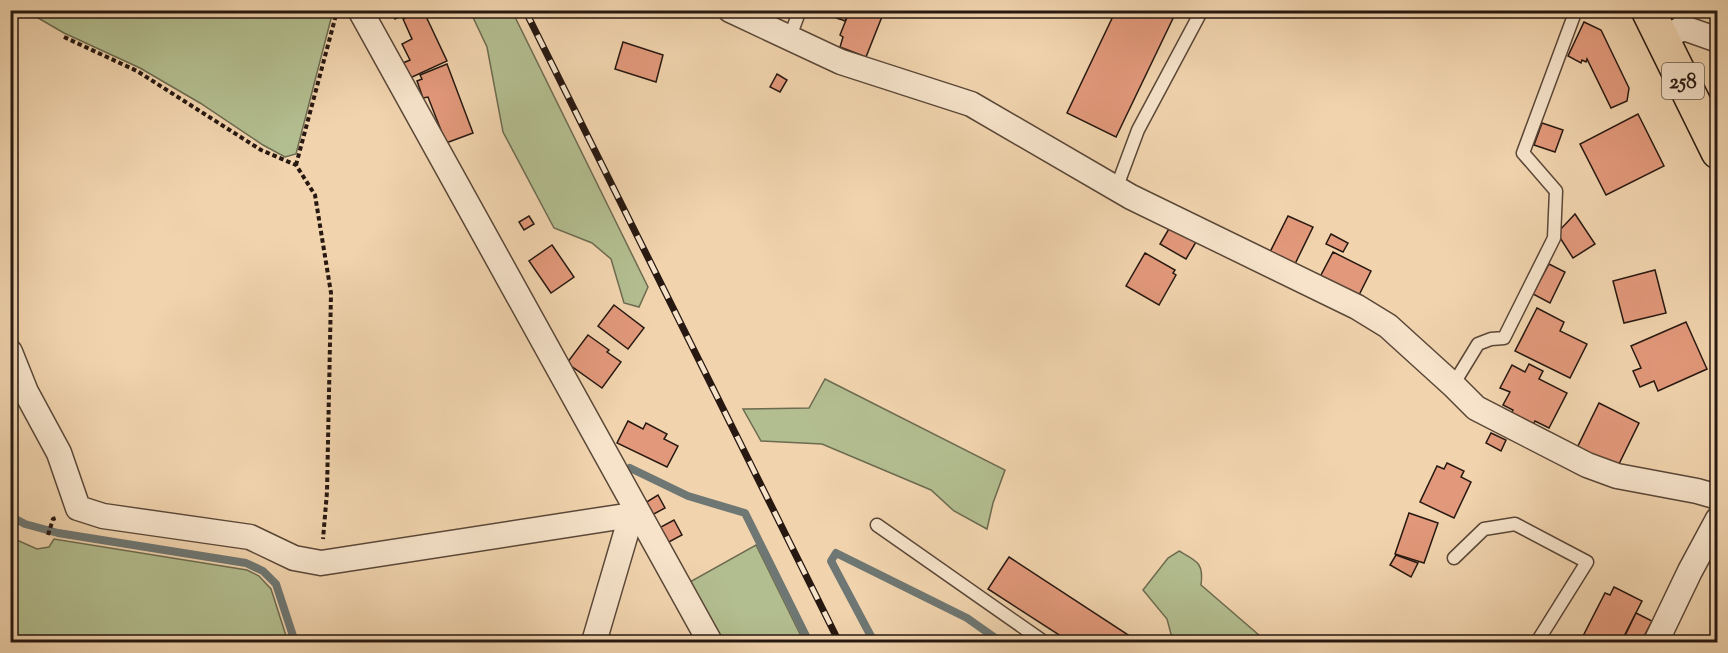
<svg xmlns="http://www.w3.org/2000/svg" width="1728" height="653" font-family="'Sorts Mill Goudy',serif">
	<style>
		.green { fill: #b3be90; stroke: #6d6b50; stroke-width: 1.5 }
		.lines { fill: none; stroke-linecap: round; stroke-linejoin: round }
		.stream { stroke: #6e7773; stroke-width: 8 }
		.building { fill: #e2997b; stroke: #271811; stroke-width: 1.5 }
		.service-casing { stroke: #5a4738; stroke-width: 15 }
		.minor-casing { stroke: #5a4738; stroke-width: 27 }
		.trunk-casing { stroke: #271811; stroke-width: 36 }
		.path { stroke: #271811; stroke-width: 4; stroke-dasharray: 4.5 3; stroke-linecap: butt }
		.service { stroke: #f6e3ca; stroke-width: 12 }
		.minor { stroke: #f6e3ca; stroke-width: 24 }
		.trunk { stroke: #f1d4ae; stroke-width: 33 }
		.rail-casing { stroke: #271811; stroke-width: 7 }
		.rail { stroke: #f6e3ca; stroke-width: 4.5; stroke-dasharray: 14; stroke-linecap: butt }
		.labels { text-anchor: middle; stroke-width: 4.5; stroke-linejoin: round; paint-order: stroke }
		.shield { fill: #f6e3ca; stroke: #655548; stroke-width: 1.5 }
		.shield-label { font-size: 21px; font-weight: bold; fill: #271811 }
	</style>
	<rect width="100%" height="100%" fill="#f1d4ae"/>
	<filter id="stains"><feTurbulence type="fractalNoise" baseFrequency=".00333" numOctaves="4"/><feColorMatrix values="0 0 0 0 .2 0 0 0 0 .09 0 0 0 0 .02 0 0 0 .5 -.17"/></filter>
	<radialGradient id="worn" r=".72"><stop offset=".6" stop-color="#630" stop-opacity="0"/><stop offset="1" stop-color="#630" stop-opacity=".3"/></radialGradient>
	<!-- green -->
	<g class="green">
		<path d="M 26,11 L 333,11 L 296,154 L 285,157 L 263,145 L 200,103 L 140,68 L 64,33 Z"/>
		<path d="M 470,11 L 512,11 L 648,287 L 639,307 L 624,303 L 611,259 L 592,243 L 554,228 L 503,132 L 487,47 Z"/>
		<path d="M 825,379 L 1005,470 L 993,503 L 987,529 L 954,511 L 931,490 L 822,444 L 761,441 L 743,409 L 809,408 Z"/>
		<path d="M 10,537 L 37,549 L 49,547 L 54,539 L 247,570 L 259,576 L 271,589 L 288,642 L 28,642 L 11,638 Z"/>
		<path d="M 756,545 L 804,642 L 722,642 L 688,583 Z"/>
		<path d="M 1179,551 C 1197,561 1204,563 1201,585 L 1267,642 L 1176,642 L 1171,634 L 1167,619 L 1143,590 L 1168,558 Z"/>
	</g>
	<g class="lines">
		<!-- stream -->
		<g class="stream">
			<path d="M 630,468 L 688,496 L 745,513 L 809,642"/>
			<path d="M 10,516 L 25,524 L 58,533 L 246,563 L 263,571 L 276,584 L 295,642"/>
			<path d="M 874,642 L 831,561 L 836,553 L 967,618 L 1001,642"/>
		</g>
	</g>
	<!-- building -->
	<g class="building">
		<path d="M 391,10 L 412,10 L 412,11 L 395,19 Z"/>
		<path d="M 423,10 L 447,61 L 410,78 L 403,63 L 410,60 L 402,44 L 412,39 L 403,19 Z"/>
		<path d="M 621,10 L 633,10 L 631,16 L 620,13 Z"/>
		<path d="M 831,10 L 843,10 L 839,19 L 830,15 Z"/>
		<path d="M 850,10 L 875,10 L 883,14 L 866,57 L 840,47 L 843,37 L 840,35 Z"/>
		<path d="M 1116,10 L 1177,10 L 1116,137 L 1067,113 Z"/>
		<path d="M 843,12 L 848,14 L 845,21 L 840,19 Z"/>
		<path d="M 1584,22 L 1601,30 L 1629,88 L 1627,101 L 1611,108 L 1587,59 L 1586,62 L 1582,60 L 1581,63 L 1568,56 Z"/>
		<path d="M 623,42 L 663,55 L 656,82 L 615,69 Z"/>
		<path d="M 447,64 L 473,133 L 446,143 L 428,97 L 423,98 L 417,81 L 422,79 L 420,75 Z"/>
		<path d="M 777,74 L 787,80 L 780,92 L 770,87 Z"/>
		<path d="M 1638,114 L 1664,166 L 1606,195 L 1580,144 Z"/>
		<path d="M 1542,123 L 1563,130 L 1555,152 L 1534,145 Z"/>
		<path d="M 1575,214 L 1595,244 L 1573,258 L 1557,233 Z"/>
		<path d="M 529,216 L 534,224 L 524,230 L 519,222 Z"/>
		<path d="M 1288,216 L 1313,227 L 1294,266 L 1269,254 Z"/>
		<path d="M 1170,227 L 1196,242 L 1186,259 L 1160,244 Z"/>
		<path d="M 1331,234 L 1348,243 L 1343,252 L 1326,244 Z"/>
		<path d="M 552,245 L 574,277 L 551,293 L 529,261 Z"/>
		<path d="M 1333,252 L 1371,271 L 1358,297 L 1320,277 Z"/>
		<path d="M 1145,253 L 1175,270 L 1173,273 L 1176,275 L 1159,305 L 1126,286 Z"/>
		<path d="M 1549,264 L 1565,272 L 1550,303 L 1533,294 Z"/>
		<path d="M 1655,270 L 1666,313 L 1624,323 L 1613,281 Z"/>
		<path d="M 614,305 L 644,328 L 628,349 L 598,326 Z"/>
		<path d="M 1537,308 L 1564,322 L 1560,331 L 1587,344 L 1570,378 L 1515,351 Z"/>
		<path d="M 1686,322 L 1707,369 L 1658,391 L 1654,381 L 1640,387 L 1633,371 L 1641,368 L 1631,346 Z"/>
		<path d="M 588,335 L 609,350 L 607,352 L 621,362 L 602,388 L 567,363 Z"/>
		<path d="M 1529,364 L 1543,371 L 1539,379 L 1567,393 L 1549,428 L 1535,421 L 1531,428 L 1509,417 L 1513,410 L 1503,405 L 1510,392 L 1500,388 L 1512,365 L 1525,372 Z"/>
		<path d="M 1599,403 L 1639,423 L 1617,468 L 1577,448 Z"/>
		<path d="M 628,421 L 643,429 L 646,423 L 667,434 L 664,439 L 678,446 L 667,467 L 617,443 Z"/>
		<path d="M 1491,433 L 1506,440 L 1501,451 L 1486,443 Z"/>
		<path d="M 1447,463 L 1464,471 L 1461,477 L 1471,482 L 1454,518 L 1420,502 L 1437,466 L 1444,469 Z"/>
		<path d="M 658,495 L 665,508 L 652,515 L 645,503 Z"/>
		<path d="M 1409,513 L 1438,523 L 1424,563 L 1395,554 Z"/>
		<path d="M 674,520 L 682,535 L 667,543 L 659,528 Z"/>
		<path d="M 1396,555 L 1418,563 L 1411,577 L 1390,565 Z"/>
		<path d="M 1009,557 L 1139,642 L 1070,642 L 988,589 Z"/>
		<path d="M 1614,587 L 1642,601 L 1621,642 L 1580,642 L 1605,593 L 1610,595 Z"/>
		<path d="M 1636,613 L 1652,621 L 1641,642 L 1622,642 Z"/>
	</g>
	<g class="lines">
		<defs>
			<g id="service">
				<path d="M 1677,10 L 1684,28"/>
				<path d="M 789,39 L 800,10"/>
				<path d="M 1116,189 L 1138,130 L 1202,10"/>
				<path d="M 1453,385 L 1478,344 L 1491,339 L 1504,338 L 1554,238 L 1556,191 L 1523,153 L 1576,10"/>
				<path d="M 877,525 L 1044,642"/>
				<path d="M 1454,558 L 1484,529 L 1515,524 L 1587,562 L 1537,642"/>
			</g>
			<g id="minor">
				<path d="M 360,10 L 710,642"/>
				<path d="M 730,10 L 841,62 L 971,104 L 1131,197 L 1357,307 L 1388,326 L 1453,385 L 1476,408 L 1587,465 L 1617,476 L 1697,491 L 1718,497"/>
				<path d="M 1661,38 L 1684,28 L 1718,40"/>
				<path d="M 10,352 L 26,392 L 59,453 L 78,508 L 103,516 L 250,537 L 294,558 L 321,563 L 632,515"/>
				<path d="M 594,642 L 634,506"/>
				<path d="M 1656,642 L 1690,571 L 1718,519"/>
			</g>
			<path id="trunk" d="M 1648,10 L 1718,152"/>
		</defs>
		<!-- service casing -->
		<use href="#service" class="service-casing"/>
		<!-- minor casing -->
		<use href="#minor" class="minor-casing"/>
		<!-- trunk casing -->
		<use href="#trunk" class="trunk-casing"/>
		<!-- path -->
		<g class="path">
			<path d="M 64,37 L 137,71 L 261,150 L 296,165 L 315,195 L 331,293 L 327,492 L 323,539"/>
			<path d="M 10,150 L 12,145"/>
			<path d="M 296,165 L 336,15"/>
			<path d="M 48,535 L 53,519 L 56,518"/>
		</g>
		<!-- service -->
		<use href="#service" class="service"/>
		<!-- minor -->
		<use href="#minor" class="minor"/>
		<!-- trunk -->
		<use href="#trunk" class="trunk"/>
		<defs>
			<path id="rail" d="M 525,10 L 839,642"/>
		</defs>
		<!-- rail casing -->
		<use href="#rail" class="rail-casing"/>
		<!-- rail -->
		<use href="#rail" class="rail"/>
	</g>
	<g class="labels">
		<!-- shield labels -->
		<rect class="shield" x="1662" y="63" width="42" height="36" rx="4.5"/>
		<g class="shield-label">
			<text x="1683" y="88">258</text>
		</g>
	</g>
	<!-- margin -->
	<rect width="1728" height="653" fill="none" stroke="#f1d4ae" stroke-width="36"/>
	<rect x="12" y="12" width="1704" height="629" fill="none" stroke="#271811" stroke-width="3"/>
	<rect x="18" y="18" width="1692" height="617" fill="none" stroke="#271811" stroke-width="1.5"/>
	<rect width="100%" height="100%" filter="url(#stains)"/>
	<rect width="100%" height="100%" fill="url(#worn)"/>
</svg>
